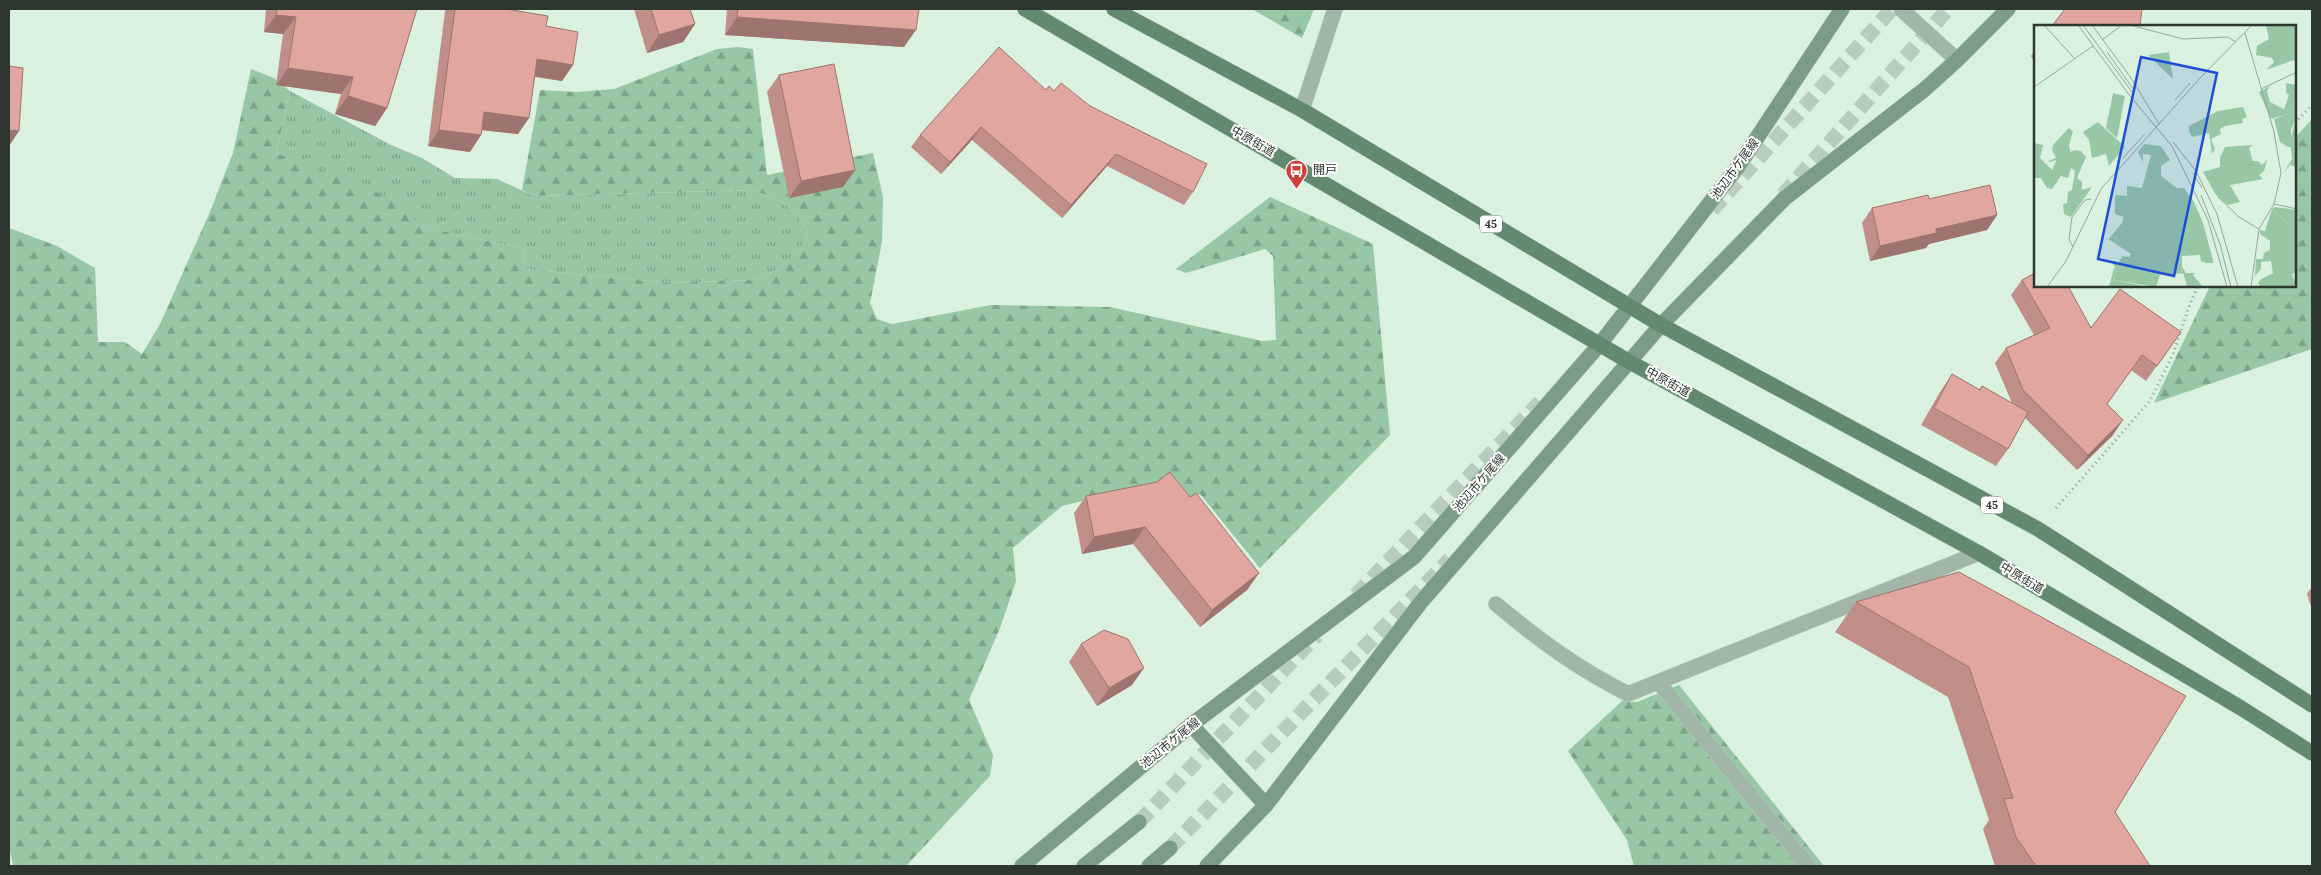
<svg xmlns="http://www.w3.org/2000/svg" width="2321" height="875" font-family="Lora,'Noto Sans JP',serif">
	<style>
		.grass { fill: url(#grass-tufts) }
		.forest { fill: url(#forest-firs) }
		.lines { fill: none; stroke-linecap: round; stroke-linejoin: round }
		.secondary-tunnel { stroke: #b7ccbd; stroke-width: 15; stroke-dasharray: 15 8; stroke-linecap: butt }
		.lane-casing { stroke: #b7ccbd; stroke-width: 16 }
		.street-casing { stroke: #b7ccbd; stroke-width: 16 }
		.secondary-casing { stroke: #b7ccbd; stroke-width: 16 }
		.primary-casing { stroke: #b7ccbd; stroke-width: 16 }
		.path { stroke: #8b9b8f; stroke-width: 3; stroke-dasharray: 1 4; stroke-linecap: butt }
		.lane { stroke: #a1b6a6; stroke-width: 15 }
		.street { stroke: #a1b6a6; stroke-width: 15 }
		.secondary { stroke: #7d9c85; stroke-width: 15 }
		.primary { stroke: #63896e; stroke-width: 15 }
		.wall { fill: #c18f89 }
		.shaded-wall { fill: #9d746f }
		.building { fill: #e0a69f; stroke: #9d746f }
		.labels { text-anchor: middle; stroke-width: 4; stroke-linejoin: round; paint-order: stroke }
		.shield { fill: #fff; stroke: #6c726d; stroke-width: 1 }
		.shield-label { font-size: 11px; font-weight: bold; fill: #2d362f }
		.street-label { font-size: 12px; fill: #2d362f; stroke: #fff }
		.poi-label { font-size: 12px; fill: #2d362f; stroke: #fff; text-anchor: start }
		.inset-road { fill: none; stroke: #95a699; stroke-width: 1 }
		.view { fill: #1d4ed8; fill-opacity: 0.15; stroke: #1d4ed8; stroke-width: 2.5 }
		.inset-edge { fill: none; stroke: #2d362f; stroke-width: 2.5 }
	</style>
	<defs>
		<pattern id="grass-tufts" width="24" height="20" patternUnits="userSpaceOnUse" patternTransform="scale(1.25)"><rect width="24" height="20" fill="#98c7a5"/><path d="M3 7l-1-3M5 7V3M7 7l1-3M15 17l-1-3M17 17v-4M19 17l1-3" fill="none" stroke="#7ca287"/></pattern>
		<pattern id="forest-firs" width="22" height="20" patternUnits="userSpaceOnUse" patternTransform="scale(1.25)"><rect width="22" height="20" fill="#98c7a5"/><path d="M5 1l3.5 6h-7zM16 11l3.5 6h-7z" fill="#7ca287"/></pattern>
	</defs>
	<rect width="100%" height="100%" fill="#daf1e0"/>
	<!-- grass -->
	<path class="grass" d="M 290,91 L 391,145 L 422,158 L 455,178 L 497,179 L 534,196 L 752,190 C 779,199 795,206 808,232 L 802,249 L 777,270 L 753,280 L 669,283 L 524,269 L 525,249 L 414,225 L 276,153 Z"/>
	<!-- forest -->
	<g class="forest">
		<path d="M 1252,9 L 1314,9 L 1302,38 Z"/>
		<path d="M 738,47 L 753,49 L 767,175 L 873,153 L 883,197 L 882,242 L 870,303 L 877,319 L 892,324 L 991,305 L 1110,307 L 1262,341 L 1276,340 L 1273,256 L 1265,249 L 1186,273 L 1176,269 L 1270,197 L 1373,244 L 1390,435 L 1260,568 L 1200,494 L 1186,506 L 1169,480 L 1062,506 L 1013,548 L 1016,581 L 1000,628 L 969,700 L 993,755 L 990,776 L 906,866 L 13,866 L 9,846 L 9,218 L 9,228 L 57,246 L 95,268 L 98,342 L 125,342 L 142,354 L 160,324 L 209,214 L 233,153 L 251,69 L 274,78 L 290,91 L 276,153 L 413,207 L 415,225 L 525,249 L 524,269 L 669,283 L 753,280 L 777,270 L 802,249 L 808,232 C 795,206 779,199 752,190 L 534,196 L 522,190 L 540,90 L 577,92 L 614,89 L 717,49 Z"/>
		<path d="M 2312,119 L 2312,349 L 2154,403 L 2210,286 L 2295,286 L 2295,138 Z"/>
		<path d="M 1679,685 L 1824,866 L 1634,866 L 1627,840 L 1568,751 L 1622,701 L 1637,702 Z"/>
	</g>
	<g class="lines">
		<!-- secondary-tunnel -->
		<g class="secondary-tunnel">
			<path d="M 1783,195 L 1948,9"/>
			<path d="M 1712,210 L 1892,9"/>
			<path d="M 1356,595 L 1540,402"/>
			<path d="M 1139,822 L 1317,635"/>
			<path d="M 1170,848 L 1450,559"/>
		</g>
		<defs>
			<g id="lane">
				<path d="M 1302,110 L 1335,9"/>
				<path d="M 1496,604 C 1540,641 1577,668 1628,694 L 1979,553"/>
				<path d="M 1659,683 L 1808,866"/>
			</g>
			<path id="street" d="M 1901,9 L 1957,60"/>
			<g id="secondary">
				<path d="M 1191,725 L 1266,805"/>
				<path d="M 1022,866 L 1191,725 L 1414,557 L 1600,344 L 1737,168 L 1842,9"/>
				<path d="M 1084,866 L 1139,822"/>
				<path d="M 1149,866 L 1170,848"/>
				<path d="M 1207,866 L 1266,805 L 1421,602 L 1661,325 L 1785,198 L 1925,89 L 1957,60 L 2008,9"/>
			</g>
			<g id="primary">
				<path d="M 1025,9 L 1628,361 L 1979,553 L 2241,708 L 2312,753"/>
				<path d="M 1114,9 L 1302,110 L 1661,325 L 2038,529 L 2312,705"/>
			</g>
		</defs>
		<!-- lane casing -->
		<use href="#lane" class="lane-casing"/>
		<!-- street casing -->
		<use href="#street" class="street-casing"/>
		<!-- secondary casing -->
		<use href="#secondary" class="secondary-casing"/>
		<!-- primary casing -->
		<use href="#primary" class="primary-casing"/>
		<!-- path -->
		<g class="path">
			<path d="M 2295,123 L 2312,105"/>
			<path d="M 2056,508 L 2150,401 L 2173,354 L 2190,304 L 2198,286"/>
		</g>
		<!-- lane -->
		<use href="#lane" class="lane"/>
		<!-- street -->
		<use href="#street" class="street"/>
		<!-- secondary -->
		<use href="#secondary" class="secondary"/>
		<!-- primary -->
		<use href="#primary" class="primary"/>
	</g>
	<!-- wall -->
	<g class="wall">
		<path d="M 266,9 L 417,9 L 387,108 L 375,126 L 335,114 L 341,94 L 276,85 L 283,34 L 264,32 Z"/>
		<path d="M 447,9 L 506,9 L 546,26 L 573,65 L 562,81 L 535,77 L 518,134 L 482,130 L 481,135 L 470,152 L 428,146 L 445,11 Z"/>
		<path d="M 634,9 L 690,9 L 695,24 L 683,42 L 647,53 Z"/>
		<path d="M 727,9 L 919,9 L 904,47 L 725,35 Z"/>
		<path d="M 2035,50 L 2035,64 L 2031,56 Z"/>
		<path d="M 779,75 L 855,170 L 843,187 L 789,198 L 767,92 Z"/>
		<path d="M 1046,90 L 1193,192 L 1184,205 L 1107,166 L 1062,218 L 972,140 L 941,174 L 911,147 L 920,135 Z"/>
		<path d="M 1929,199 L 1997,215 L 1987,230 L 1929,244 L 1926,248 L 1870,261 L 1862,223 L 1872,208 Z"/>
		<path d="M 2022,280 L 2091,328 L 2181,332 L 2146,381 L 2131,370 L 2107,404 L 2123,420 L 2112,436 L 2077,470 L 2025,418 L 2008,449 L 1996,466 L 1921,425 L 1940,392 L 1952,374 L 1979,390 L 1982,386 L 2012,403 L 1995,363 L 2006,348 L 2034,335 L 2011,295 Z"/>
		<path d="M 1086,496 L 1190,497 L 1259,573 L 1247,590 L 1200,627 L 1133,544 L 1082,554 L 1074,513 Z"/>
		<path d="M 1959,572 L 2115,812 L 2150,866 L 1995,866 L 1983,829 L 1989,820 L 1948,697 L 1835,632 L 1856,602 Z"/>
		<path d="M 2312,587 L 2312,610 L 2307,594 Z"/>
		<path d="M 1081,644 L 1132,685 L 1097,706 L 1069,662 Z"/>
	</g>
	<!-- shaded-wall -->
	<g class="shaded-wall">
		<path d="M 276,15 L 296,17 L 283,34 L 264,32 Z"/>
		<path d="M 737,17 L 916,30 L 904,47 L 725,35 Z"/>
		<path d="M 695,24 L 683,42 L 647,53 L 659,35 Z"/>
		<path d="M 537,59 L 573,65 L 562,81 L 526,75 Z"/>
		<path d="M 288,68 L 353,77 L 341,94 L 276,85 Z"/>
		<path d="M 348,96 L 387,108 L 375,126 L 335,114 Z"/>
		<path d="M 484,112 L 529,118 L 518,134 L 472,129 Z"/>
		<path d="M 981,127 L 972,140 L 941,174 L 950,162 Z"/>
		<path d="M 9,130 L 19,131 L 9,146 Z"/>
		<path d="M 439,130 L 481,135 L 470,152 L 428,146 Z"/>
		<path d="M 1116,154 L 1107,166 L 1062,218 L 1071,205 Z"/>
		<path d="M 855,170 L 843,187 L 789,198 L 801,181 Z"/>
		<path d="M 1997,215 L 1987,230 L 1929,244 L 1926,248 L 1870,261 L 1880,246 L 1936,229 Z"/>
		<path d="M 2123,420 L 2112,436 L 2077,470 L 2088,455 Z"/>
		<path d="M 1145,527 L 1133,544 L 1082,554 L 1094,537 Z"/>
		<path d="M 1259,573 L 1247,590 L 1200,627 L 1212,610 Z"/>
		<path d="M 1144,668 L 1132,685 L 1097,706 L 1109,688 Z"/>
	</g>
	<!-- building -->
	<g class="building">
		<path d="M 277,9 L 417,9 L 387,108 L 348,96 L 353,77 L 288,68 L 296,17 L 276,15 Z"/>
		<path d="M 455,9 L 506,9 L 548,16 L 546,26 L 578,32 L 573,65 L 537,59 L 529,118 L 484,112 L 481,135 L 439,130 Z"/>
		<path d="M 651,9 L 690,9 L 695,24 L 659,35 Z"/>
		<path d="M 738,9 L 919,9 L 916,30 L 737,17 Z"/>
		<path d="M 2065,9 L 2142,9 L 2140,26 L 2052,26 Z"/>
		<path d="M 999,47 L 1046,90 L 1049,86 L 1054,91 L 1061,83 L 1090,106 L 1207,164 L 1193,192 L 1116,154 L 1071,205 L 981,127 L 950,162 L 920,135 Z"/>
		<path d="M 834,64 L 855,170 L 801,181 L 779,75 Z"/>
		<path d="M 9,66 L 23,68 L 19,131 L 9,130 Z"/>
		<path d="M 1990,185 L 1997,215 L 1936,229 L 1936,233 L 1880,246 L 1872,208 L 1928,195 L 1929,199 Z"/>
		<path d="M 2035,273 L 2035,286 L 2068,286 L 2091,328 L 2120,289 L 2181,332 L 2157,366 L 2142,355 L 2107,404 L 2123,420 L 2088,455 L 2023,390 L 2006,348 L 2050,328 L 2022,280 Z"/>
		<path d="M 1952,374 L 1980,390 L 1982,386 L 2028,412 L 2008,449 L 1934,408 Z"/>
		<path d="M 1170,472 L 1190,497 L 1196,493 L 1259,573 L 1212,610 L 1145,527 L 1094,537 L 1086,496 L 1157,482 Z"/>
		<path d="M 1959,572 L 2186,696 L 2115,812 L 2150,866 L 2036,866 L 2016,837 L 2004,799 L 2013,798 L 1969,667 L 1856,602 Z"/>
		<path d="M 1104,630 L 1128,639 L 1144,668 L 1109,688 L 1081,644 Z"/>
	</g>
	<!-- icons -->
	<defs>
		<symbol id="bus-pin" viewBox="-11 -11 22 30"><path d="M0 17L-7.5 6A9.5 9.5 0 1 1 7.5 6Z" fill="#cd3f3b" stroke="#fff"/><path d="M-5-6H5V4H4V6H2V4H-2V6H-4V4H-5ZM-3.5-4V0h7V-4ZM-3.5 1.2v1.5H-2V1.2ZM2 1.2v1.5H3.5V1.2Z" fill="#fff"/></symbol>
	</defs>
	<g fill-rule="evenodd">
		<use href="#bus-pin" x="1284" y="158" width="25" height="34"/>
	</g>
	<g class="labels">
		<!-- shield labels -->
		<g class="shield">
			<rect x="1480" y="215.5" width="22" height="17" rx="4"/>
			<rect x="1981" y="496.5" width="22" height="17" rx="4"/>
		</g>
		<g class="shield-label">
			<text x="1491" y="228">45</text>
			<text x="1992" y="509">45</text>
		</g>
		<!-- street labels -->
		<g class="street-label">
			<text transform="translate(1253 141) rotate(30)" y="4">中原街道</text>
			<text transform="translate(1735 169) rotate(-54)" y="4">池辺市ケ尾線</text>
			<text transform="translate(1668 382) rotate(29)" y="4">中原街道</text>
			<text transform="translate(1479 483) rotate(-49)" y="4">池辺市ケ尾線</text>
			<text transform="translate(2022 578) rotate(31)" y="4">中原街道</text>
			<text transform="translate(1170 743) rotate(-39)" y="4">池辺市ケ尾線</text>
		</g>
		<!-- poi labels -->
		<g class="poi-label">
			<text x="1313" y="174">開戸</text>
		</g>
	</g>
	<!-- overview -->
	<g transform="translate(2034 25)">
		<rect width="262" height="262" fill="#daf1e0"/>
		<path d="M 79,68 L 91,71 L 83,113 L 72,103 ZM 35,103 L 39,106 L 35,120 L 37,131 L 16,137 L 14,136 L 22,133 L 18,125 L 19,120 ZM 99,168 L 102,174 L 97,194 L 82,213 L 77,211 L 88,198 L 94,172 ZM 241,182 L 262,185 L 262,206 L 238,184 ZM 80,243 L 82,243 L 80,255 L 114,262 L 75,262 ZM 149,248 L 161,248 L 159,250 L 169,262 L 146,262 L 153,260 Z" fill="#98c7a5"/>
		<path d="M 232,0 L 262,0 L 262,39 L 260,35 L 232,45 L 240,37 L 238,33 L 222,30 L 223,21 L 235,14 ZM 135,27 L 139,54 L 114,30 ZM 252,58 L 262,60 L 262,76 L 257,88 L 237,94 L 225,67 L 236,61 L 233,66 L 236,77 L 250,84 L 255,70 L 252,68 ZM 209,82 L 213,92 L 208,94 L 209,98 L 191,101 L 186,104 L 187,109 L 177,114 L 181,124 L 178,129 L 175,108 L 158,112 L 155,106 L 155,101 L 184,86 ZM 262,94 L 262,142 L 256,140 L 250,148 L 258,134 L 256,116 ZM 64,97 L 91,122 L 75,141 L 72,129 L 58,133 L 55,115 L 49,107 ZM 0,118 L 9,120 L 6,133 L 18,145 L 23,134 L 36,131 L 35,128 L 40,125 L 47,126 L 52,132 L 43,153 L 48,157 L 48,165 L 58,162 L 37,192 L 30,189 L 29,179 L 33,178 L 34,167 L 38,165 L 41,146 L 37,143 L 34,153 L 27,151 L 18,164 L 13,163 L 7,153 L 0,153 ZM 110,119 L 127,121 L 136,135 L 127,141 L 127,151 L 143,163 L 150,163 L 160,177 L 169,198 L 179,235 L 179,238 L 172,238 L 167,236 L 166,230 L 148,231 L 148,242 L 152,248 L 126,250 L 122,262 L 80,255 L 82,244 L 78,237 L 84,238 L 89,231 L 95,232 L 97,229 L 74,214 L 77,211 L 82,213 L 97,193 L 100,169 L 94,172 L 90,192 L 81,189 L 81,173 L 82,170 L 93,171 L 93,161 L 108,163 L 117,130 L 109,129 L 109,137 L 104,127 ZM 218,120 L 215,123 L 219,136 L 224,136 L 228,140 L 233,135 L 230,146 L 225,150 L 229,154 L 196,160 L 206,177 L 194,180 L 182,170 L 169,147 L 186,142 L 186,132 L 191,122 ZM 238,184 L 262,206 L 262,247 L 258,249 L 262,260 L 257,262 L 227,262 L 224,258 L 227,254 L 239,248 L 237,236 L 227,237 L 227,244 L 221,251 L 222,234 L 229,234 L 230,228 L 236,225 L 236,216 L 226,209 L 226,205 L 231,206 Z" fill="#98c7a5"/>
		<path d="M 262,76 L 262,94 L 257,105 L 257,122 L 254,122 L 246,117 L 240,94 L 257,88 Z" fill="#98c7a5"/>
		<path class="inset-road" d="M 10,0 L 41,34M 44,0 L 96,71 L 138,121 L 174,195 L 193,262M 49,0 L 98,67M 58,0 L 97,53 L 125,99M 96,0 L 149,14 L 194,12 L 202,17M 211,8 L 240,107 L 247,148 L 240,179 L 225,204 L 217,262M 68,15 L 88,0M 73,27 L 100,65M 0,62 L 59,21M 227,64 L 263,47M 141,75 L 156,58M 139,117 L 162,146 L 183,189 L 204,262M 89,133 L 111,109M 159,148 L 168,163M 167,170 L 186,219 L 197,262M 184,172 L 205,192 L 225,204M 240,179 L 263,184M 39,222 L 35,214 L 38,192 L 51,175 L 57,174M 13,262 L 32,236 L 67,164 L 167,52 L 218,0"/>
		<path class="view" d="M 107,32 L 183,48 L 140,251 L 64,234 Z"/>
		<rect width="262" height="262" class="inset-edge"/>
	</g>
	<!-- border -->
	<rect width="2321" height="875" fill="none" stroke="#2d362f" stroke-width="20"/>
</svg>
